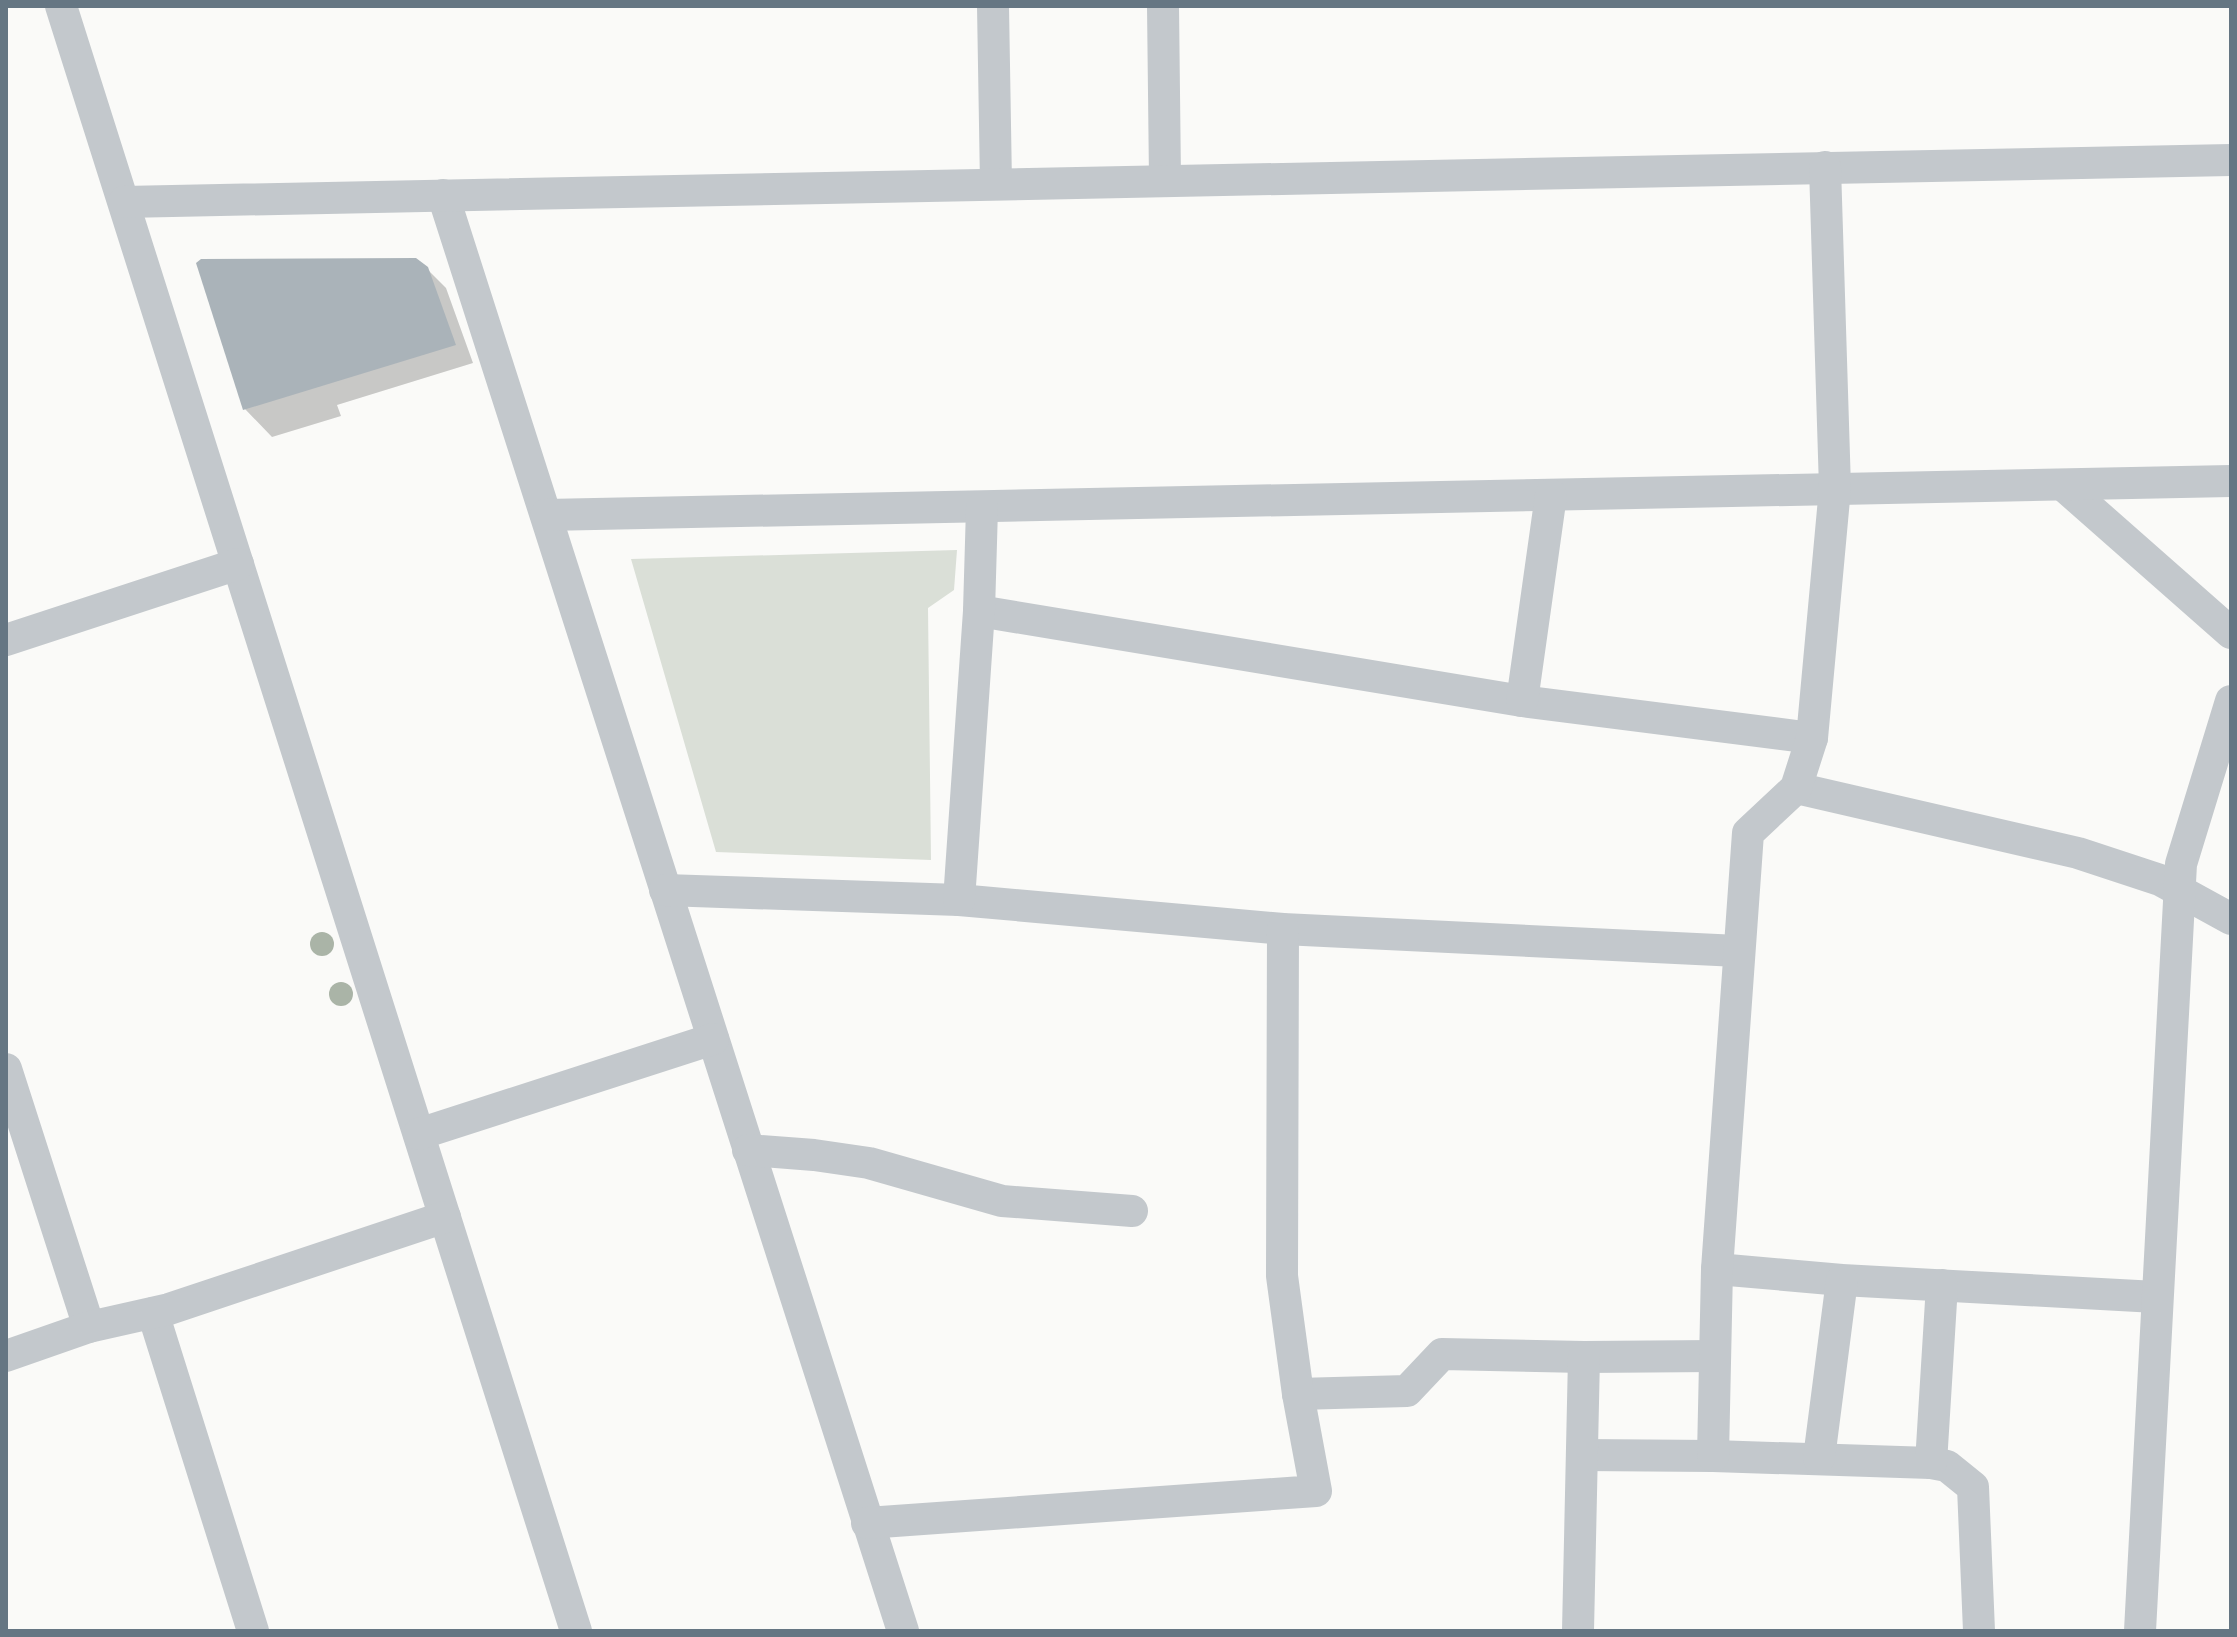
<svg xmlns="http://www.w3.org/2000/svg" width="2237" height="1637" font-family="Overpass,sans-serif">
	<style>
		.green { fill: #dadfd7 }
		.shadow { fill: #0003 }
		.building { fill: #aab3b9 }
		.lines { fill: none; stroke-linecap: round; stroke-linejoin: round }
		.street { stroke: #c3c8cc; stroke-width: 32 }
		.tree { fill: #aab4a7 }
	</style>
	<rect width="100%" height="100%" fill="#fafaf8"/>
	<!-- green -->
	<path class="green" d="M 957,550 L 954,590 L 928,608 L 931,860 L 716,852 L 631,559 Z"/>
	<!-- shadow -->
	<path class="shadow" d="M 427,269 L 446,288 L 473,363 L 337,405 L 341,416 L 272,437 L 245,409 Z"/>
	<!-- building -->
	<path class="building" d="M 416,258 L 428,267 L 456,345 L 243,410 L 196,263 L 201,259 Z"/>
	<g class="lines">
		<!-- street -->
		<g class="street">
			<path d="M 61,6 L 576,1631"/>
			<path d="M 993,6 L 996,184"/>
			<path d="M 1163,6 L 1165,180"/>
			<path d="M 443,195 L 903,1631"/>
			<path d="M 124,202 L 2231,160"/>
			<path d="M 2063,485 L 2231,633"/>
			<path d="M 546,515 L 2231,481"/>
			<path d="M 979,611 L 1522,701 L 1812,738"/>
			<path d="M 6,640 L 238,564"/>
			<path d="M 1522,701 L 1551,495"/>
			<path d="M 1796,788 L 2078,853 L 2160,880 L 2231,919"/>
			<path d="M 665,890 L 959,900 L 1283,929 L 1738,951"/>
			<path d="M 959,900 L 979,611 L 982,508"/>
			<path d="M 6,1069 L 89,1327"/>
			<path d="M 419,1134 L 713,1039"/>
			<path d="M 748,1150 L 814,1155 L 869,1163 L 1002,1201 L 1132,1211"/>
			<path d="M 1717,1269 L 1842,1280 L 2156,1297"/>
			<path d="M 153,1313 L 253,1631"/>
			<path d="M 6,1356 L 89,1327 L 169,1309 L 445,1217"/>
			<path d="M 1298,1394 L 1407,1391 L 1442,1354 L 1584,1357 L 1715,1356"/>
			<path d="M 1582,1455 L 1713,1456 L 1931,1463 L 1947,1466 L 1973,1487 L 1979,1631"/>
			<path d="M 1713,1456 L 1717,1269 L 1748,833 L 1796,788 L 1812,738 L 1835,488 L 1825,167"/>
			<path d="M 1819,1458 L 1842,1280"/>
			<path d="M 1931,1463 L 1942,1285"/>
			<path d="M 867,1523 L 1316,1491 L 1298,1394 L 1282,1276 L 1283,929"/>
			<path d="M 1578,1631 L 1584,1357"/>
			<path d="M 2140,1631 L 2181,864 L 2231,701"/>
		</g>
	</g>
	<!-- trees -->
	<g class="tree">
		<circle cx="322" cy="944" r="12"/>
		<circle cx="341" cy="994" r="12"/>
	</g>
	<!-- border -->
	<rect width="2237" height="1637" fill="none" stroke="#657683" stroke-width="16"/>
</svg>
